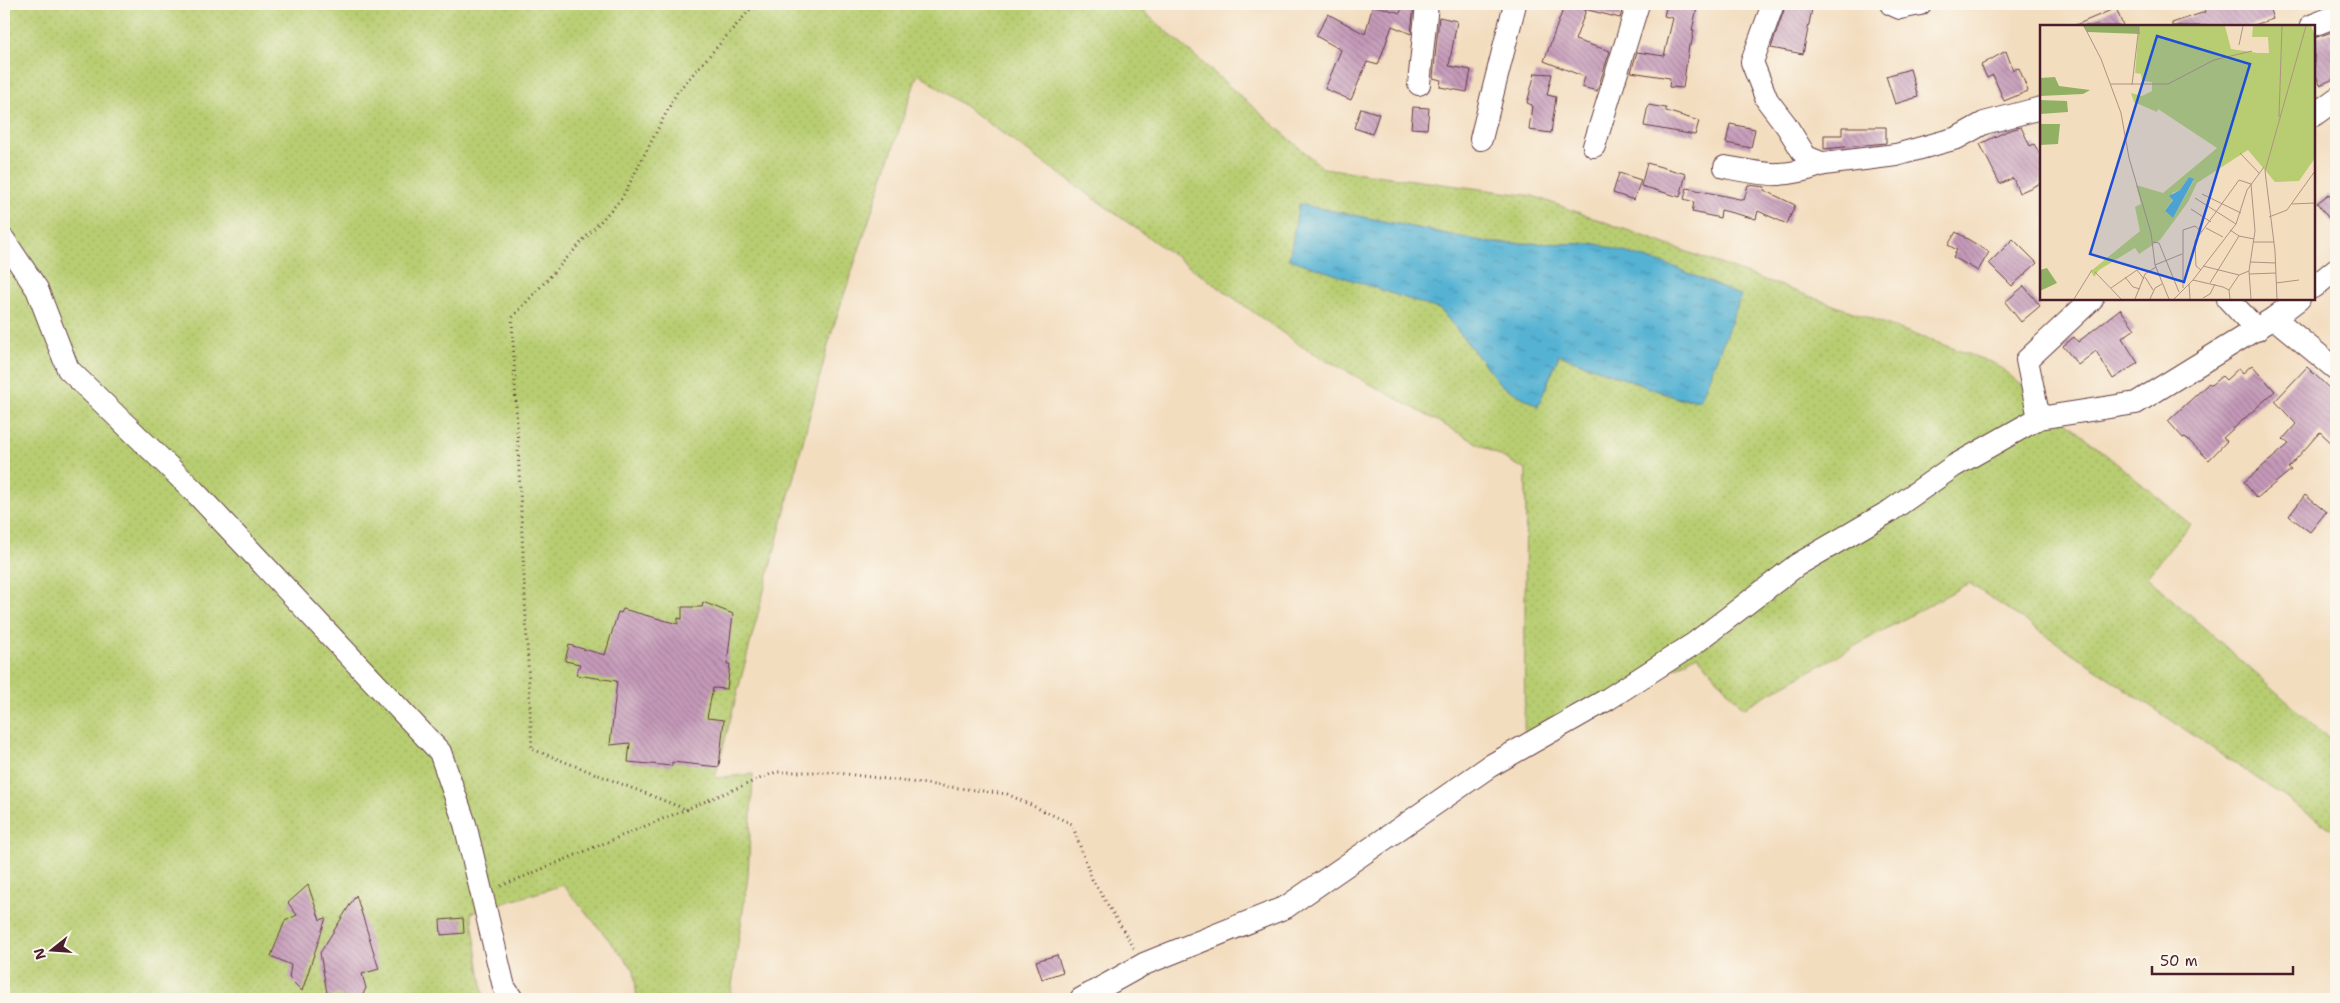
<svg xmlns="http://www.w3.org/2000/svg" width="2340" height="1003" font-family="'Shantell Sans',sans-serif">
	<style>
		.grass { fill: url(#grass-dots); stroke: #81764e; fill-rule: evenodd }
		.water { fill: url(#water-ripples); stroke: #50687f }
		.building { fill: url(#building-back-hatch) }
		.lines { fill: none; stroke-linecap: round; stroke-linejoin: round }
		.street-casing { stroke: #633c41; stroke-width: 24 }
		.path { stroke: #633c41; stroke-width: 3; stroke-dasharray: 1 4; stroke-linecap: butt }
		.street { stroke: #fff; stroke-width: 22 }
		.inset-road { fill: none; stroke: #af9184; stroke-width: 1 }
		.view { fill: #1d4ed8; fill-opacity: 0.15; stroke: #1d4ed8; stroke-width: 2.5 }
		.inset-edge { fill: none; stroke: #4a1f2b; stroke-width: 2.5 }
	</style>
	<defs>
		<pattern id="grass-dots" width="8" height="8" patternUnits="userSpaceOnUse" patternTransform="scale(1.25)"><rect width="8" height="8" fill="#b8cd71"/><path d="M2 2h.1M6 6h.1" fill="none" stroke="#a0b062" stroke-width="1.8" stroke-linecap="round"/></pattern>
		<pattern id="water-ripples" width="26" height="14" patternUnits="userSpaceOnUse" patternTransform="scale(1.25)"><rect width="26" height="14" fill="#55b2d3"/><path d="M2 4q2-2 4 0t4 0M15 11q2-2 4 0t4 0" fill="none" stroke="#4890ab"/></pattern>
		<pattern id="building-back-hatch" width="6" height="6" patternUnits="userSpaceOnUse" patternTransform="scale(1.25)"><rect width="6" height="6" fill="#c59ab9"/><path d="M-1 5l2 2M0 0l6 6M5-1l2 2" fill="none" stroke="#a27d97"/></pattern>
	</defs>
	<rect width="100%" height="100%" fill="#fbf7ec"/>
	<filter id="ink" filterUnits="userSpaceOnUse"><feTurbulence type="fractalNoise" baseFrequency=".02" numOctaves="2"/><feDisplacementMap in="SourceGraphic" scale="10" xChannelSelector="R" yChannelSelector="G"/><feConvolveMatrix kernelMatrix="1 2 1 2 8 2 1 2 1" color-interpolation-filters="sRGB"/></filter>
	<filter id="wash" filterUnits="userSpaceOnUse"><feTurbulence type="fractalNoise" baseFrequency=".0096" numOctaves="4" result="noise"/><feDisplacementMap in="SourceGraphic" scale="20" xChannelSelector="R" yChannelSelector="G"/><feGaussianBlur stdDeviation="1.12" result="paint"/><feColorMatrix in="noise" values="0 0 0 0 0 0 0 0 0 0 0 0 0 0 0 0 0 1.4 0 .05"/><feComposite in="paint" operator="in"/></filter>
	<g filter="url(#wash)">
		<rect width="100%" height="100%" fill="#f3ddbf"/>
		<!-- grass -->
		<path class="grass" d="M 4,4 L 1135,4 L 1323,168 L 1533,196 L 1996,364 L 2190,524 L 2147,577 L 2336,745 L 2336,832 L 1969,583 L 1743,708 L 1697,655 L 1524,756 L 1526,470 L 1301,346 L 918,73 L 831,334 L 715,778 L 753,774 L 748,876 L 730,999 L 637,999 L 634,970 L 563,885 L 471,913 L 484,999 L 4,999 ZM 1299,204 L 1491,243 L 1597,244 L 1701,399 L 1680,399 L 1559,355 L 1538,406 L 1501,385 L 1441,310 Z"/>
		<!-- water -->
		<path class="water" d="M 1299,204 L 1491,243 L 1597,244 L 1672,266 L 1741,296 L 1701,399 L 1680,399 L 1559,355 L 1538,406 L 1501,385 L 1441,310 L 1289,259 Z"/>
		<g id="blocks">
			<!-- building -->
			<g class="building">
				<path d="M 1404,4 L 1414,4 L 1411,34 L 1392,26 L 1378,65 L 1367,62 L 1351,100 L 1325,89 L 1341,50 L 1316,36 L 1328,14 L 1365,34 L 1373,5 L 1400,13 Z"/>
				<path d="M 1565,4 L 1586,10 L 1575,40 L 1610,51 L 1597,91 L 1582,87 L 1585,77 L 1544,61 Z"/>
				<path d="M 1585,4 L 1624,4 L 1620,18 L 1584,9 Z"/>
				<path d="M 1667,4 L 1698,4 L 1692,30 L 1694,30 L 1691,45 L 1689,45 L 1683,88 L 1669,87 L 1670,78 L 1631,72 L 1637,52 L 1664,56 L 1673,18 L 1664,16 Z"/>
				<path d="M 1786,4 L 1813,4 L 1803,54 L 1771,48 Z"/>
				<path d="M 2202,4 L 2268,4 L 2273,19 L 2251,26 L 2172,26 L 2172,23 L 2205,12 Z"/>
				<path d="M 2116,8 L 2123,26 L 2077,26 L 2076,25 Z"/>
				<path d="M 1439,17 L 1457,21 L 1449,66 L 1471,70 L 1467,92 L 1440,87 L 1441,80 L 1433,78 Z"/>
				<path d="M 2332,32 L 2335,41 L 2331,42 L 2336,54 L 2336,78 L 2320,85 L 2314,71 L 2314,38 Z"/>
				<path d="M 2006,51 L 2013,70 L 2019,68 L 2028,91 L 2004,101 L 1993,75 L 1987,78 L 1981,65 Z"/>
				<path d="M 1910,69 L 1918,97 L 1895,104 L 1886,76 Z"/>
				<path d="M 1535,73 L 1552,74 L 1547,95 L 1556,97 L 1551,133 L 1529,130 L 1532,105 L 1527,103 Z"/>
				<path d="M 1648,105 L 1666,108 L 1666,111 L 1699,121 L 1695,135 L 1644,126 Z"/>
				<path d="M 1413,107 L 1429,108 L 1427,129 L 1411,128 Z"/>
				<path d="M 1361,108 L 1379,114 L 1372,134 L 1354,128 Z"/>
				<path d="M 1730,124 L 1755,129 L 1751,148 L 1726,143 Z"/>
				<path d="M 1842,127 L 1886,127 L 1886,143 L 1824,149 L 1824,135 L 1842,135 Z"/>
				<path d="M 2021,127 L 2030,146 L 2034,144 L 2041,156 L 2041,183 L 2019,193 L 2013,178 L 2000,184 L 1980,144 L 2007,131 Z"/>
				<path d="M 1647,163 L 1686,174 L 1680,197 L 1641,186 Z"/>
				<path d="M 1619,173 L 1641,180 L 1634,200 L 1613,193 Z"/>
				<path d="M 1748,185 L 1765,187 L 1764,190 L 1795,205 L 1787,224 L 1758,211 L 1756,219 L 1721,210 L 1720,218 L 1692,212 L 1694,202 L 1684,199 L 1687,188 L 1744,200 Z"/>
				<path d="M 2329,194 L 2336,203 L 2336,228 L 2317,203 Z"/>
				<path d="M 1956,232 L 1989,252 L 1978,271 L 1953,257 L 1957,250 L 1948,245 Z"/>
				<path d="M 2013,239 L 2037,263 L 2012,286 L 1989,263 Z"/>
				<path d="M 2024,286 L 2040,306 L 2021,322 L 2005,302 Z"/>
				<path d="M 2120,309 L 2135,329 L 2122,338 L 2138,363 L 2113,379 L 2096,351 L 2078,365 L 2063,346 L 2074,337 L 2078,342 Z"/>
				<path d="M 2252,365 L 2275,391 L 2223,438 L 2227,441 L 2209,460 L 2185,437 L 2183,438 L 2168,421 L 2209,383 L 2211,385 L 2222,376 L 2226,380 L 2239,368 L 2243,373 Z"/>
				<path d="M 2307,367 L 2336,395 L 2336,447 L 2320,432 L 2288,468 L 2291,470 L 2257,498 L 2244,482 L 2289,444 L 2283,439 L 2296,424 L 2275,401 Z"/>
				<path d="M 2305,495 L 2326,512 L 2310,532 L 2289,516 Z"/>
				<path d="M 703,602 L 733,614 L 727,664 L 730,664 L 727,689 L 713,688 L 707,718 L 724,720 L 719,767 L 672,762 L 672,766 L 628,762 L 630,743 L 610,745 L 617,681 L 576,675 L 580,664 L 565,661 L 569,645 L 605,655 L 618,612 L 621,613 L 623,609 L 678,624 L 678,618 L 682,619 L 682,607 L 702,607 Z"/>
				<path d="M 308,885 L 320,920 L 326,918 L 302,991 L 289,978 L 291,965 L 271,956 L 285,921 L 297,915 L 288,903 Z"/>
				<path d="M 356,895 L 379,969 L 362,974 L 366,988 L 361,999 L 348,996 L 344,998 L 337,994 L 328,999 L 320,953 Z"/>
				<path d="M 463,918 L 464,933 L 441,935 L 440,920 Z"/>
				<path d="M 1057,955 L 1063,972 L 1042,979 L 1036,961 Z"/>
			</g>
		</g>
	</g>
	<g filter="url(#ink)">
		<use href="#blocks" fill-opacity="0" stroke="#633c41" stroke-width="1"/>
		<g class="lines">
			<defs>
				<g id="street">
					<path d="M 1773,4 L 1752,62 L 1767,100 L 1786,125 L 1806,157 L 1824,164 L 1896,155 L 1957,138 L 1984,123 L 2041,108"/>
					<path d="M 1891,4 L 1900,8 L 1920,4"/>
					<path d="M 2311,26 L 2336,16"/>
					<path d="M 1419,84 L 1427,4"/>
					<path d="M 2314,115 L 2336,99"/>
					<path d="M 1481,139 L 1515,4"/>
					<path d="M 1594,146 L 1638,4"/>
					<path d="M 1725,167 C 1767,175 1782,179 1824,164"/>
					<path d="M 4,240 L 37,289 L 68,369 L 193,490 L 440,752 L 465,824 L 504,987 L 512,999"/>
					<path d="M 2314,287 L 2336,269"/>
					<path d="M 2228,299 L 2257,330"/>
					<path d="M 2274,318 L 2336,369"/>
					<path d="M 2039,418 L 2027,360 L 2092,299"/>
					<path d="M 1081,999 L 1144,964 L 1286,907 L 1490,766 L 1608,699 L 1695,643 L 1797,565 L 1890,511 L 1954,466 L 2039,418 L 2136,403 L 2274,318 L 2299,299"/>
				</g>
			</defs>
			<!-- street casing -->
			<use href="#street" class="street-casing"/>
			<!-- path -->
			<g class="path">
				<path d="M 688,810 L 532,749 L 512,318 L 622,198 L 677,92 L 755,4"/>
				<path d="M 501,886 L 776,772 L 830,772 L 1007,794 L 1072,824 L 1092,879 L 1134,948"/>
			</g>
			<!-- street -->
			<use href="#street" class="street"/>
		</g>
	</g>
	<!-- overview -->
	<g transform="translate(2040 25)">
		<rect width="275" height="275" fill="#f3ddbf"/>
		<path d="M 99,1 L 185,1 L 191,24 L 218,28 L 229,28 L 228,12 L 212,12 L 213,1 L 271,1 L 275,10 L 275,133 L 259,156 L 235,157 L 208,125 L 157,158 L 148,177 L 120,215 L 99,229 L 95,223 L 59,245 L 54,252 L 51,246 L 100,206 L 95,182 L 101,179 L 96,160 L 123,168 L 177,123 L 118,84 L 117,87 L 94,77 L 91,68 L 102,71 L 112,66 L 112,57 L 102,56 L 101,49 L 95,48 ZM 149,152 L 154,155 L 133,193 L 125,186 L 133,174 L 132,168 L 140,165 Z" fill="#b8cd71" fill-rule="evenodd"/>
		<path d="M 43,1 L 99,1 L 100,9 L 47,7 ZM 15,52 L 19,61 L 50,65 L 43,69 L 0,71 L 0,53 ZM 0,75 L 27,76 L 28,87 L 0,89 ZM 0,99 L 20,99 L 18,119 L 0,120 ZM 7,243 L 17,258 L 0,266 L 0,245 Z" fill="#92b063"/>
		<path d="M 149,152 L 154,154 L 133,193 L 125,186 L 133,175 L 129,171 L 140,165 Z" fill="#55b2d3"/>
		<path class="inset-road" d="M 44,1 L 61,34 L 81,88 L 89,133 L 111,208 L 115,240 L 129,274M 199,20 L 203,1M 71,59 L 128,59 L 174,35 L 212,26M 92,60 L 99,1M 239,92 L 242,1M 200,128 L 219,148M 162,169 L 201,188M 155,173 L 196,199M 275,178 L 275,226M 252,179 L 275,178M 151,184 L 171,197M 229,192 L 247,185 L 275,146M 166,203 L 183,212M 190,205 L 199,211 L 214,214M 113,217 L 119,218 L 139,267M 214,217 L 234,217M 210,237 L 236,238M 115,240 L 142,229M 163,241 L 199,250M 161,245 L 156,241 L 155,216 L 199,155 L 211,159 L 215,206 L 209,246 L 211,274M 55,247 L 81,274M 209,249 L 236,248M 85,252 L 93,262 L 100,264M 105,252 L 113,265M 153,255 L 183,262 L 189,265 L 190,274M 170,258 L 199,211M 236,258 L 259,255M 149,259 L 150,274M 71,263 L 97,245 L 104,254M 143,263 L 143,205 L 155,201 L 162,207M 189,265 L 199,250 L 209,246M 163,273 L 170,269 L 175,259M 34,274 L 52,245M 95,274 L 105,249 L 116,242M 110,274 L 115,263 L 122,259M 134,274 L 153,255 L 196,199 L 207,165 L 224,142M 237,274 L 235,226 L 225,146 L 266,1"/>
		<path class="view" d="M 117,11 L 210,39 L 144,257 L 50,229 Z"/>
		<rect width="275" height="275" class="inset-edge"/>
	</g>
	<!-- margin -->
	<rect width="2340" height="1003" fill="none" stroke="#fbf7ec" stroke-width="20"/>
	<!-- north arrow -->
	<g transform="translate(52 950) rotate(253)" stroke="#fbf7ec" stroke-width="4" paint-order="stroke">
	<path d="M0-4L9 19L0 12L-9 19Z" fill="#4a1f2b"/>
	<text y="-8" font-size="14" font-weight="bold" text-anchor="middle" fill="#4a1f2b">N</text>
	</g>
	<!-- scale -->
	<path d="M2152 966v8h141v-8" fill="none" stroke="#4a1f2b" stroke-width="2.5"/>
	<text x="2160" y="966" font-size="15" fill="#4a1f2b" stroke="#fbf7ec" stroke-width="4" paint-order="stroke">50 m</text>
</svg>
